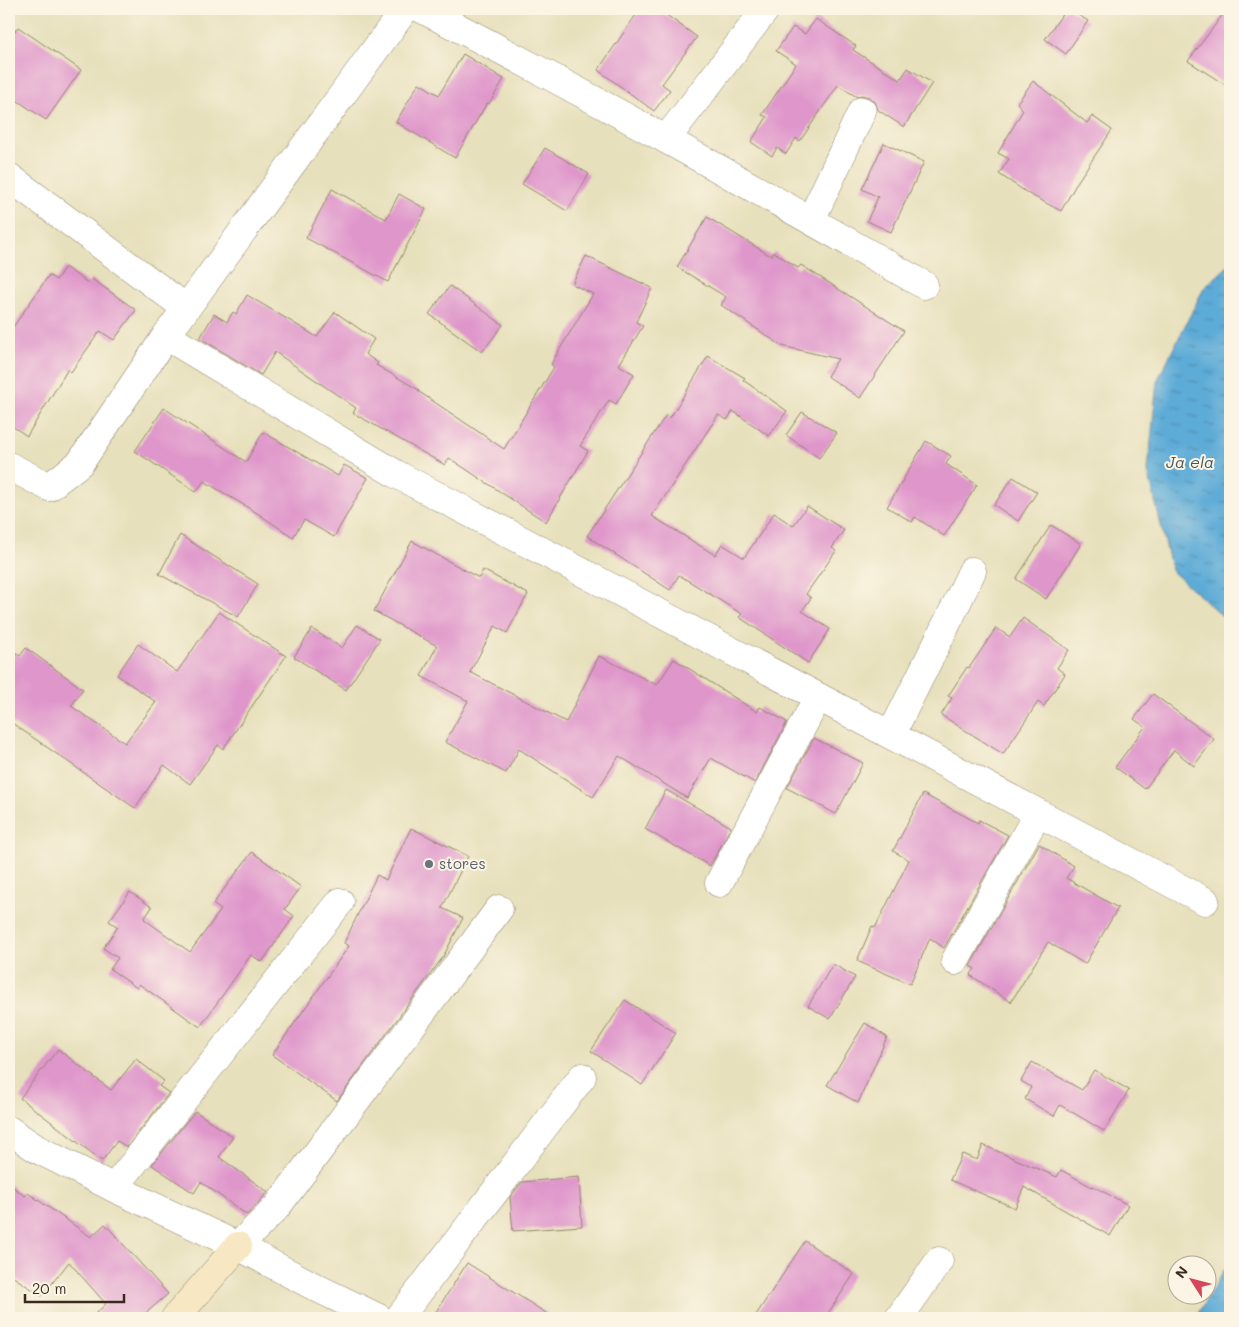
<svg xmlns="http://www.w3.org/2000/svg" width="1239" height="1327" font-family="Mali,sans-serif">
	<style>
		.water { fill: url(#water-ripples); stroke: #4c6a7a }
		.building { fill: #df96cb }
		.lines { fill: none; stroke-linecap: round; stroke-linejoin: round }
		.street-casing { stroke: #91856d; stroke-width: 29 }
		.secondary-casing { stroke: #91856d; stroke-width: 29 }
		.street { stroke: #fff; stroke-width: 28 }
		.secondary { stroke: #f7e8c3; stroke-width: 28 }
		.worship-dot { fill: #6b7280; stroke: #fcf5e5; stroke-width: 2 }
		.labels { text-anchor: middle; stroke-width: 4; stroke-linejoin: round; paint-order: stroke }
		.worship-label { font-size: 15px; fill: #5b616d; stroke: #fcf5e5; text-anchor: start }
		.water-label { font-size: 16px; font-style: italic; fill: #47575f; stroke: #fcf5e5 }
	</style>
	<defs>
		<pattern id="water-ripples" width="26" height="14" patternUnits="userSpaceOnUse" patternTransform="scale(1.25)"><rect width="26" height="14" fill="#5dabd7"/><path d="M2 4q2-2 4 0t4 0M15 11q2-2 4 0t4 0" fill="none" stroke="#4e8bae"/></pattern>
	</defs>
	<rect width="100%" height="100%" fill="#fcf5e5"/>
	<filter id="ink" filterUnits="userSpaceOnUse"><feTurbulence type="fractalNoise" baseFrequency=".02" numOctaves="2"/><feDisplacementMap in="SourceGraphic" scale="10" xChannelSelector="R" yChannelSelector="G"/><feConvolveMatrix kernelMatrix="1 2 1 2 8 2 1 2 1" color-interpolation-filters="sRGB"/></filter>
	<filter id="wash" filterUnits="userSpaceOnUse"><feTurbulence type="fractalNoise" baseFrequency=".0096" numOctaves="4" result="noise"/><feDisplacementMap in="SourceGraphic" scale="20" xChannelSelector="R" yChannelSelector="G"/><feGaussianBlur stdDeviation="1.12" result="paint"/><feColorMatrix in="noise" values="0 0 0 0 0 0 0 0 0 0 0 0 0 0 0 0 0 1.4 0 .05"/><feComposite in="paint" operator="in"/></filter>
	<g filter="url(#wash)">
		<rect width="100%" height="100%" fill="#e7e0bc"/>
		<!-- water -->
		<g class="water">
			<path d="M 1230,264 L 1230,623 L 1172,571 L 1148,471 L 1157,381 L 1204,288 Z"/>
			<path d="M 1230,1261 L 1230,1318 L 1195,1318 Z"/>
		</g>
		<g id="blocks">
			<!-- building -->
			<g class="building">
				<path d="M 640,9 L 658,9 L 697,37 L 662,84 L 670,90 L 654,111 L 598,70 Z"/>
				<path d="M 1066,9 L 1069,9 L 1088,21 L 1066,54 L 1045,39 Z"/>
				<path d="M 1227,9 L 1230,9 L 1230,88 L 1188,61 Z"/>
				<path d="M 816,19 L 856,46 L 853,50 L 900,80 L 908,68 L 932,83 L 904,127 L 878,110 L 875,102 L 869,97 L 861,95 L 857,97 L 838,85 L 800,141 L 796,138 L 786,154 L 777,148 L 772,156 L 751,142 L 767,117 L 762,115 L 796,64 L 776,51 L 793,27 L 805,34 Z"/>
				<path d="M 18,27 L 81,70 L 46,120 L 9,95 L 9,40 Z"/>
				<path d="M 463,54 L 504,79 L 489,104 L 487,103 L 455,158 L 396,122 L 419,83 L 439,95 Z"/>
				<path d="M 1033,81 L 1087,123 L 1092,116 L 1112,130 L 1078,181 L 1061,211 L 1029,194 L 999,174 L 1009,159 L 998,153 L 1023,110 L 1017,103 Z"/>
				<path d="M 884,143 L 924,162 L 891,232 L 867,221 L 878,197 L 862,189 Z"/>
				<path d="M 545,148 L 589,174 L 567,211 L 522,184 Z"/>
				<path d="M 332,189 L 386,219 L 399,194 L 426,209 L 388,282 L 306,238 Z"/>
				<path d="M 707,217 L 771,256 L 774,252 L 798,268 L 801,265 L 904,331 L 860,398 L 827,376 L 838,359 L 782,346 L 721,305 L 726,297 L 677,267 Z"/>
				<path d="M 586,256 L 652,288 L 636,322 L 643,326 L 619,365 L 634,374 L 616,404 L 609,400 L 580,446 L 588,451 L 546,522 L 449,458 L 445,465 L 353,413 L 356,408 L 275,352 L 261,375 L 200,338 L 214,314 L 227,322 L 233,312 L 236,314 L 247,295 L 317,337 L 335,312 L 374,339 L 365,354 L 378,363 L 376,365 L 419,390 L 418,391 L 504,449 L 554,367 L 551,364 L 593,294 L 572,284 Z"/>
				<path d="M 65,267 L 88,283 L 92,279 L 136,310 L 114,340 L 100,331 L 71,372 L 68,369 L 27,436 L 9,424 L 9,333 L 49,275 L 56,280 Z"/>
				<path d="M 450,286 L 503,325 L 482,352 L 429,314 Z"/>
				<path d="M 708,356 L 745,378 L 743,380 L 787,411 L 769,436 L 733,411 L 727,420 L 718,415 L 652,516 L 715,555 L 722,544 L 744,558 L 774,513 L 793,526 L 807,506 L 844,530 L 832,548 L 836,551 L 806,594 L 811,598 L 802,611 L 830,629 L 808,663 L 739,617 L 742,614 L 679,575 L 670,590 L 587,536 L 666,415 L 670,418 Z"/>
				<path d="M 164,408 L 246,462 L 263,432 L 338,476 L 344,465 L 368,478 L 334,537 L 304,520 L 293,537 L 257,513 L 204,481 L 196,492 L 135,451 Z"/>
				<path d="M 802,412 L 837,433 L 819,458 L 786,435 Z"/>
				<path d="M 926,441 L 951,456 L 946,464 L 977,485 L 944,536 L 915,517 L 912,522 L 887,507 Z"/>
				<path d="M 1013,477 L 1037,492 L 1018,521 L 994,505 Z"/>
				<path d="M 1051,525 L 1081,544 L 1046,599 L 1016,579 Z"/>
				<path d="M 180,535 L 258,584 L 238,617 L 159,574 Z"/>
				<path d="M 412,541 L 479,578 L 483,570 L 528,594 L 507,633 L 495,626 L 470,672 L 566,722 L 599,656 L 657,685 L 674,659 L 757,712 L 760,707 L 787,722 L 755,783 L 711,758 L 687,798 L 619,756 L 593,797 L 519,749 L 506,773 L 445,742 L 468,701 L 421,676 L 437,646 L 374,611 Z"/>
				<path d="M 219,612 L 286,656 L 223,749 L 218,745 L 190,784 L 164,765 L 135,808 L 9,721 L 9,648 L 20,656 L 26,648 L 83,689 L 71,706 L 125,743 L 156,702 L 117,675 L 138,644 L 177,672 Z"/>
				<path d="M 1023,618 L 1069,650 L 1057,668 L 1065,674 L 1044,706 L 1038,702 L 1003,754 L 941,715 L 952,698 L 948,696 L 967,667 L 969,668 L 996,628 L 1010,637 Z"/>
				<path d="M 357,625 L 380,639 L 346,690 L 294,657 L 312,629 L 342,648 Z"/>
				<path d="M 1153,694 L 1214,739 L 1194,766 L 1174,750 L 1145,789 L 1115,767 L 1145,727 L 1134,719 Z"/>
				<path d="M 814,738 L 863,763 L 836,814 L 787,788 Z"/>
				<path d="M 666,790 L 731,827 L 710,866 L 645,829 Z"/>
				<path d="M 923,794 L 978,823 L 979,820 L 1008,835 L 944,948 L 930,938 L 910,984 L 857,961 L 872,926 L 875,928 L 909,860 L 893,851 Z"/>
				<path d="M 411,828 L 468,856 L 442,908 L 463,918 L 443,957 L 337,1101 L 272,1055 L 349,946 L 344,943 L 377,875 L 386,880 Z"/>
				<path d="M 1039,844 L 1074,866 L 1066,878 L 1118,908 L 1085,964 L 1048,942 L 1011,1002 L 970,975 L 975,969 L 970,966 Z"/>
				<path d="M 252,852 L 301,887 L 285,909 L 294,916 L 262,962 L 251,955 L 200,1027 L 139,984 L 137,988 L 110,969 L 118,958 L 103,948 L 118,927 L 109,921 L 130,892 L 152,907 L 144,919 L 190,952 L 221,910 L 213,904 Z"/>
				<path d="M 833,964 L 855,977 L 830,1019 L 808,1006 Z"/>
				<path d="M 625,1000 L 676,1033 L 642,1085 L 591,1051 Z"/>
				<path d="M 865,1023 L 887,1037 L 858,1103 L 827,1085 Z"/>
				<path d="M 58,1049 L 111,1090 L 136,1059 L 164,1081 L 159,1086 L 169,1093 L 127,1147 L 117,1141 L 102,1161 L 20,1098 Z"/>
				<path d="M 1032,1062 L 1082,1090 L 1094,1070 L 1129,1090 L 1104,1131 L 1060,1105 L 1054,1116 L 1025,1099 L 1031,1087 L 1021,1081 Z"/>
				<path d="M 195,1111 L 233,1137 L 219,1157 L 268,1192 L 247,1215 L 201,1182 L 194,1193 L 152,1165 Z"/>
				<path d="M 983,1145 L 1057,1177 L 1061,1170 L 1092,1187 L 1093,1186 L 1128,1205 L 1110,1236 L 1024,1187 L 1015,1208 L 950,1180 L 962,1154 L 977,1160 Z"/>
				<path d="M 579,1177 L 582,1226 L 513,1231 L 510,1197 L 522,1182 Z"/>
				<path d="M 9,1184 L 25,1196 L 28,1193 L 91,1237 L 105,1224 L 168,1294 L 140,1318 L 91,1318 L 106,1304 L 69,1262 L 42,1296 L 9,1274 Z"/>
				<path d="M 805,1241 L 854,1274 L 825,1318 L 754,1318 Z"/>
				<path d="M 467,1263 L 554,1318 L 432,1318 Z"/>
			</g>
		</g>
	</g>
	<g filter="url(#ink)">
		<use href="#blocks" fill-opacity="0" stroke="#91856d" stroke-width="1"/>
		<g class="lines">
			<defs>
				<g id="street">
					<path d="M 422,9 C 592,96 758,190 924,285"/>
					<path d="M 667,138 L 766,9"/>
					<path d="M 9,177 L 186,308"/>
					<path d="M 811,220 L 862,111"/>
					<path d="M 166,336 L 396,474 L 1205,901"/>
					<path d="M 9,466 L 49,487 L 80,463 L 166,336 L 405,9"/>
					<path d="M 891,735 L 954,609 L 972,571"/>
					<path d="M 719,883 L 818,697"/>
					<path d="M 955,961 L 1038,813"/>
					<path d="M 9,1130 L 37,1149 L 114,1188 L 238,1246 L 317,1288 L 379,1318"/>
					<path d="M 114,1188 L 340,902"/>
					<path d="M 238,1246 L 276,1208 L 499,909"/>
					<path d="M 399,1318 L 582,1077"/>
					<path d="M 899,1318 L 939,1261"/>
				</g>
				<path id="secondary" d="M 175,1318 L 238,1246"/>
			</defs>
			<!-- street casing -->
			<use href="#street" class="street-casing"/>
			<!-- secondary casing -->
			<use href="#secondary" class="secondary-casing"/>
			<!-- street -->
			<use href="#street" class="street"/>
			<!-- secondary -->
			<use href="#secondary" class="secondary"/>
		</g>
	</g>
	<!-- markers -->
	<circle class="worship-dot" cx="429" cy="864" r="5"/>
	<g class="labels">
		<!-- worship labels -->
		<g class="worship-label">
			<text x="439" y="869">stores</text>
		</g>
		<!-- water labels -->
		<g class="water-label">
			<text x="1190" y="468">Ja ela</text>
		</g>
	</g>
	<!-- margin -->
	<rect width="1239" height="1327" fill="none" stroke="#fcf5e5" stroke-width="30"/>
	<!-- north arrow -->
	<g transform="translate(1192 1280) rotate(306)"><circle r="24" fill="#fcf5e5" stroke="#afa495"/>
	<path d="M0-4L9 19L0 12L-9 19Z" fill="#d1495b"/>
	<text y="-8" font-size="14" font-weight="bold" text-anchor="middle" fill="#3b2a1e">N</text>
	</g>
	<!-- scale -->
	<path d="M25 1294v8h99v-8" fill="none" stroke="#3b2a1e" stroke-width="2.5"/>
	<text x="32" y="1294" font-size="15" fill="#3b2a1e" stroke="#fcf5e5" stroke-width="4" paint-order="stroke">20 m</text>
</svg>
